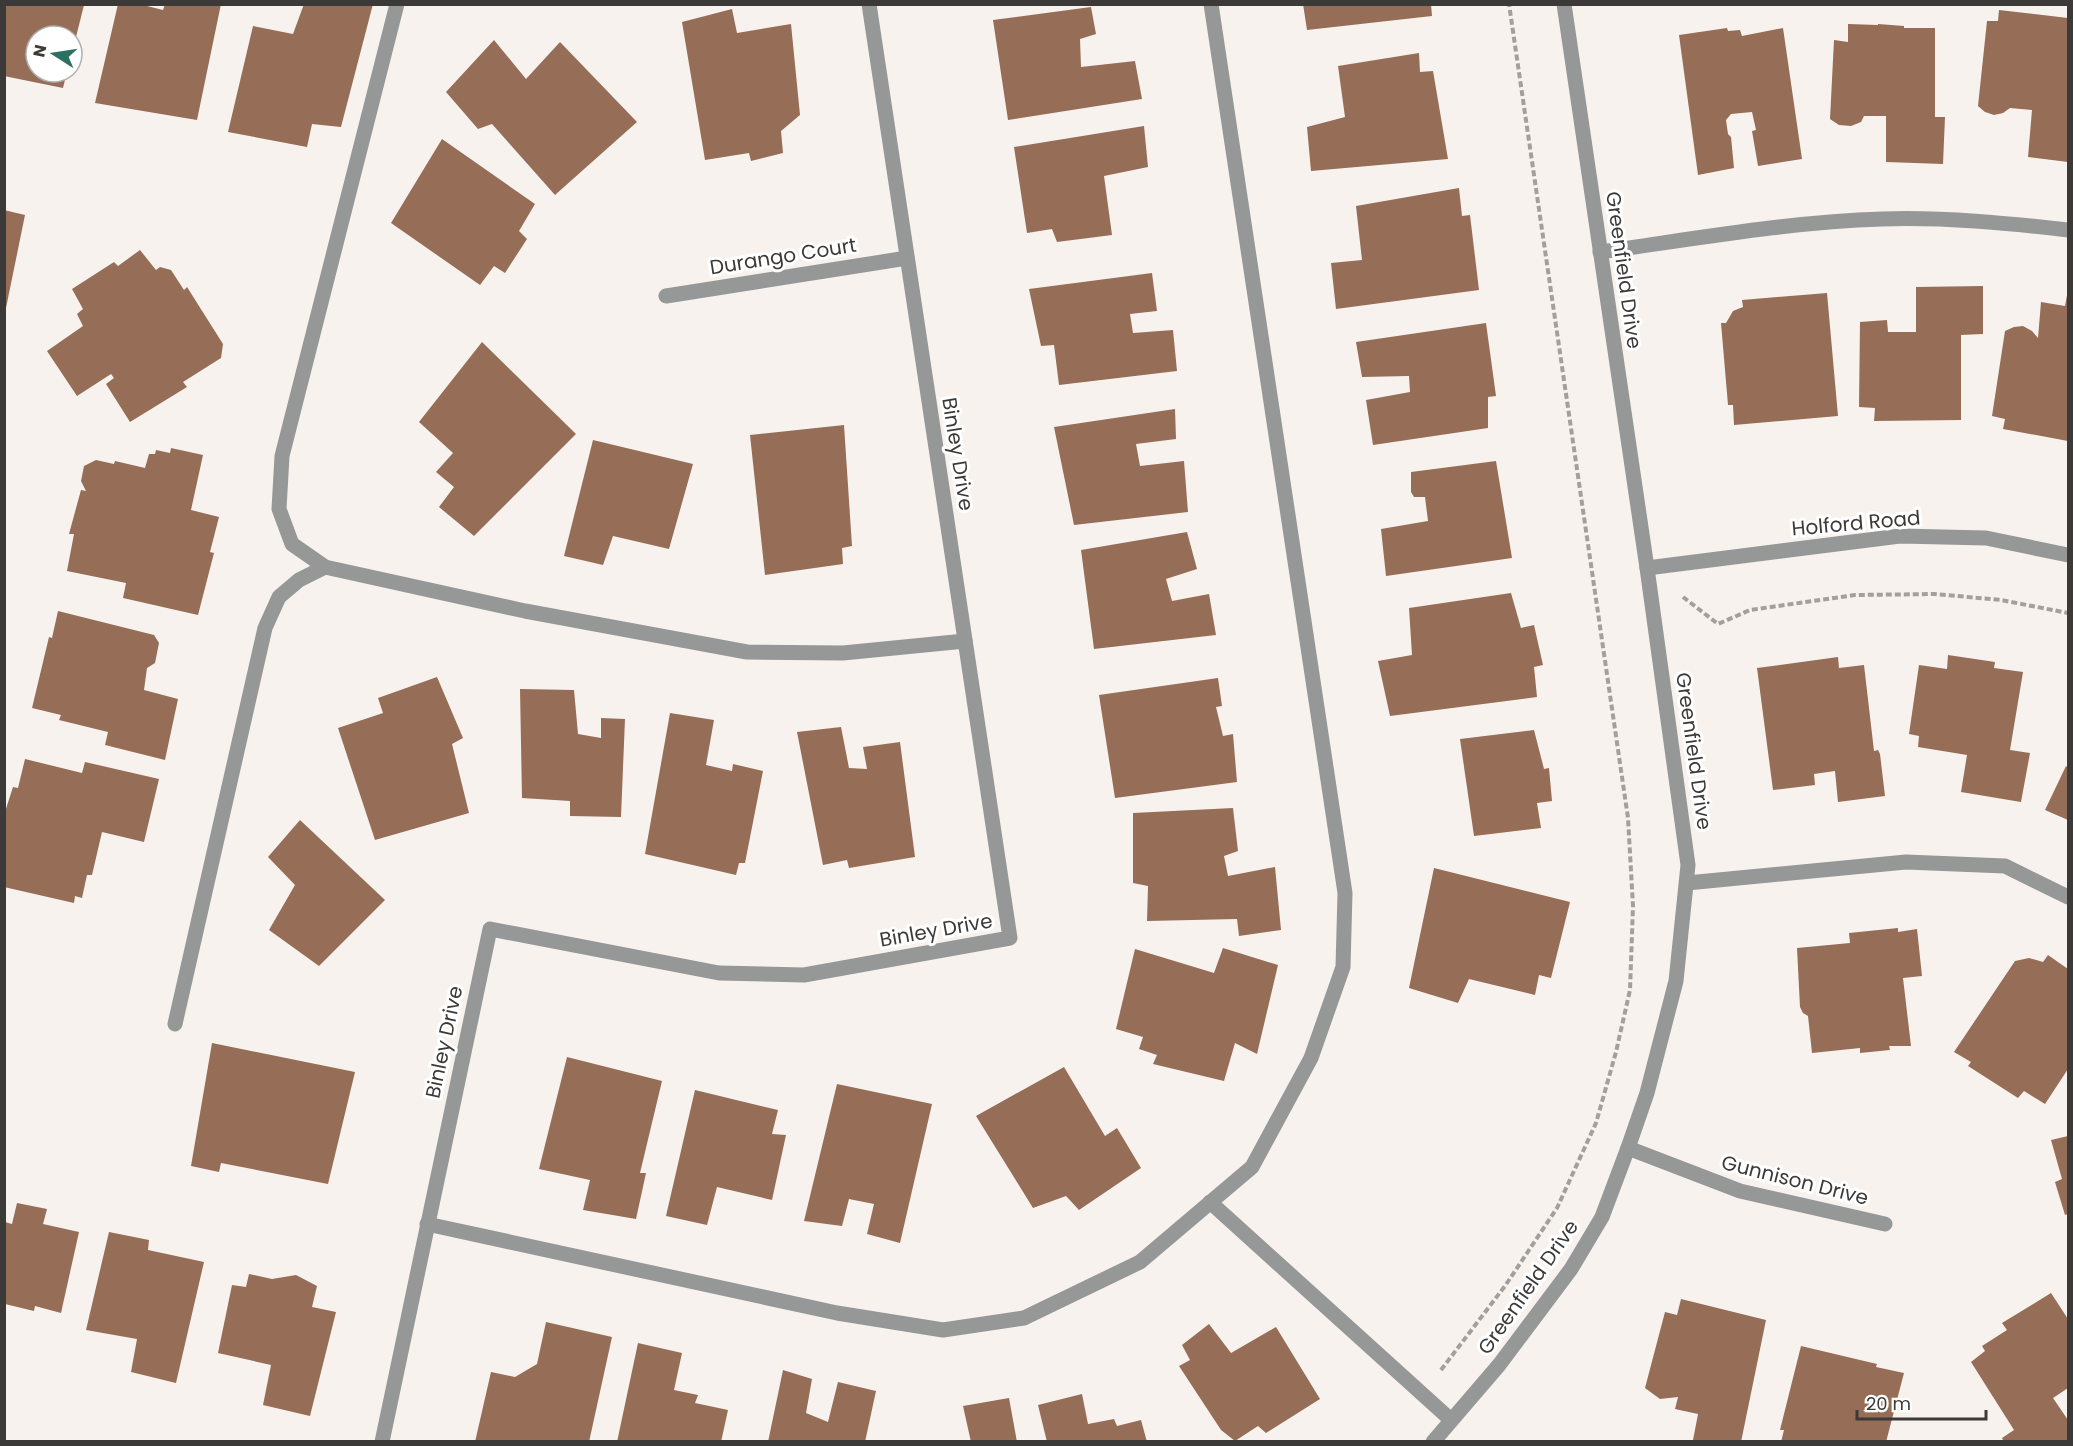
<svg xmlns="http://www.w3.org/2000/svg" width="2073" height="1446" font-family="Poppins,sans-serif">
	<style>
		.building { fill: #966d56 }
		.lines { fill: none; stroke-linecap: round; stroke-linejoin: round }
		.path { stroke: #a39f9d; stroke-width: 4; stroke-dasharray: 6 3; stroke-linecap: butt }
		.minor { stroke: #959897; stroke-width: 15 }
		.labels { text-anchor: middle; stroke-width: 6; stroke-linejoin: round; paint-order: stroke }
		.street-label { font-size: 20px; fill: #3c3a39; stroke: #fff }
	</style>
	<rect width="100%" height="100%" fill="#f8f2ef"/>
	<!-- building -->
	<g class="building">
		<path d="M 118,4 L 139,4 L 163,10 L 165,4 L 221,4 L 197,120 L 95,103 Z"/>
		<path d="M 304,4 L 373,4 L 341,127 L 312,124 L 307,147 L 228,132 L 253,26 L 293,34 Z"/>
		<path d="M 1303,4 L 1431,4 L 1432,16 L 1307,30 Z"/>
		<path d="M 4,5 L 84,5 L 73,49 L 72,36 L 36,36 L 36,72 L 67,72 L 63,88 L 4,76 Z"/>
		<path d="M 1091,7 L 1096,34 L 1080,39 L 1081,67 L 1135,61 L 1142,99 L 1008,120 L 993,20 Z"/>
		<path d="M 732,9 L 737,33 L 791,24 L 800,115 L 781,131 L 783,153 L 751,161 L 749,153 L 705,160 L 682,22 Z"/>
		<path d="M 1999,10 L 2068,18 L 2068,162 L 2028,157 L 2032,110 L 2010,108 L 2003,113 L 1994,115 L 1985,112 L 1978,106 L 1987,21 L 1998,21 Z"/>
		<path d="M 1848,24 L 1878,25 L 1878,24 L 1904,26 L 1904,28 L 1935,28 L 1935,117 L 1945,117 L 1943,164 L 1886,162 L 1886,116 L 1864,116 L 1861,122 L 1851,126 L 1839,125 L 1830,119 L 1834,40 L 1848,42 Z"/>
		<path d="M 1727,28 L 1728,31 L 1740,30 L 1742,36 L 1783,28 L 1802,159 L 1758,166 L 1752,131 L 1756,130 L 1752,112 L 1731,114 L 1726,120 L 1728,134 L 1731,137 L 1734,168 L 1698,175 L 1679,35 Z"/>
		<path d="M 494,40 L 526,79 L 560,42 L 637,122 L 555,195 L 492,124 L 478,129 L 446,92 Z"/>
		<path d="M 1419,53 L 1420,72 L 1433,71 L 1448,159 L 1311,171 L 1307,127 L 1345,117 L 1338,66 Z"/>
		<path d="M 1144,126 L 1148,167 L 1104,176 L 1112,235 L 1057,242 L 1052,229 L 1027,233 L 1014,147 Z"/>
		<path d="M 442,139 L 535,204 L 519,231 L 527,239 L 505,273 L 494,266 L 480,285 L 391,223 Z"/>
		<path d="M 1459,188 L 1462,216 L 1470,215 L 1479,290 L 1336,309 L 1331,263 L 1362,260 L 1356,206 Z"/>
		<path d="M 4,210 L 25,215 L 6,308 L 4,308 Z"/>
		<path d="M 140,250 L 156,270 L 160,267 L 171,270 L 184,290 L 187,287 L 223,344 L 221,358 L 183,382 L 187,387 L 130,422 L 106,384 L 114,378 L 111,374 L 77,396 L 47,351 L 83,326 L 77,314 L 83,309 L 72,289 L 114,262 L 118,266 Z"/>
		<path d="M 1152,273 L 1157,311 L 1130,314 L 1133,333 L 1173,330 L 1177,371 L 1059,385 L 1054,345 L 1041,346 L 1029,289 Z"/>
		<path d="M 1983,286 L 1983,334 L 1961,335 L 1961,420 L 1874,421 L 1875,408 L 1859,407 L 1860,322 L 1887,320 L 1888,332 L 1916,332 L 1916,287 Z"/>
		<path d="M 1827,293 L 1838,416 L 1734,425 L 1733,405 L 1728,405 L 1721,323 L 1726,323 L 1733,311 L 1743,307 L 1742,300 Z"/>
		<path d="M 2067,295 L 2068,441 L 2003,429 L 2005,419 L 1992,416 L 2005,331 L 2014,327 L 2023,326 L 2032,331 L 2038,338 L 2041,302 L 2065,306 Z"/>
		<path d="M 1486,323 L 1496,396 L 1488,397 L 1488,428 L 1373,445 L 1366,400 L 1410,392 L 1409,376 L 1362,377 L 1356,342 Z"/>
		<path d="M 482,342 L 576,434 L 474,536 L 439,507 L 454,487 L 436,472 L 453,453 L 419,422 Z"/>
		<path d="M 1175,409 L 1176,439 L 1136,444 L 1140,466 L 1184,461 L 1188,512 L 1074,525 L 1054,427 Z"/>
		<path d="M 844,425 L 852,546 L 842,548 L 843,564 L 765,575 L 750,435 Z"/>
		<path d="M 593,440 L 693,464 L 669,549 L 613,536 L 603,565 L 564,556 Z"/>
		<path d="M 171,448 L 203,455 L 191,510 L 219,517 L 210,552 L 214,553 L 198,615 L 123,598 L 126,583 L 67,571 L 74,534 L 69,534 L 81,490 L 86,491 L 81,481 L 84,466 L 96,460 L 114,464 L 115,461 L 145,468 L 149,454 L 155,454 L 156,450 L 170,453 Z"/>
		<path d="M 1496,461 L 1512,558 L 1386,576 L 1381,529 L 1428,521 L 1425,497 L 1414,497 L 1411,492 L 1411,472 Z"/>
		<path d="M 1187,532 L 1197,569 L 1166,579 L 1172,601 L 1209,594 L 1216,635 L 1094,649 L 1081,550 Z"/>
		<path d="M 1511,593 L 1521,628 L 1534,625 L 1543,665 L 1534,667 L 1537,697 L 1390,716 L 1378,661 L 1412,655 L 1409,608 Z"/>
		<path d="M 58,611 L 154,635 L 159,643 L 155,663 L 147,668 L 144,690 L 178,699 L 165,760 L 105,745 L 108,732 L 59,720 L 61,715 L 32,708 L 49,637 L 52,638 Z"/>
		<path d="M 1948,655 L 1995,662 L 1994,668 L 2023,672 L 2010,750 L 2030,753 L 2021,802 L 1961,792 L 1967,755 L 1918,747 L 1919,736 L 1909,734 L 1919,665 L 1947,669 Z"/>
		<path d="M 1838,657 L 1839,668 L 1864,665 L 1874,751 L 1878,750 L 1880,754 L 1885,796 L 1838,802 L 1835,771 L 1814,774 L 1815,785 L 1773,790 L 1757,668 Z"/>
		<path d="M 437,677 L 463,738 L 452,744 L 469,813 L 375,840 L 338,728 L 383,713 L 378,698 Z"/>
		<path d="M 1218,678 L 1222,706 L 1216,707 L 1223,736 L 1233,734 L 1237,782 L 1115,798 L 1099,695 Z"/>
		<path d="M 520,689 L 574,690 L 578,734 L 601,738 L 601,718 L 625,719 L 621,817 L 570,816 L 570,801 L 522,798 Z"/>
		<path d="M 670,713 L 714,720 L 706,765 L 732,771 L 733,764 L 763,771 L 745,863 L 739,863 L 736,875 L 645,854 Z"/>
		<path d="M 841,727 L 849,768 L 867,769 L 863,747 L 900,742 L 915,857 L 849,868 L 847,860 L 823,865 L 797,732 Z"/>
		<path d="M 1534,730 L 1544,769 L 1549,768 L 1552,801 L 1537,803 L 1541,828 L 1474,836 L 1460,739 Z"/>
		<path d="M 25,759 L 82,773 L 85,762 L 159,779 L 144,842 L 102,832 L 92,875 L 87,875 L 82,898 L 75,896 L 74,903 L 4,887 L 4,815 L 13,787 L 18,788 Z"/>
		<path d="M 2066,766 L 2068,768 L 2068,820 L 2045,810 Z"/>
		<path d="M 1233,808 L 1238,851 L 1224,856 L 1228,876 L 1275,867 L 1281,930 L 1239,936 L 1237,919 L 1147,921 L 1148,886 L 1133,883 L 1133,813 Z"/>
		<path d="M 300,820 L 385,900 L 319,966 L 269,930 L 295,885 L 268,857 Z"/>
		<path d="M 1434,868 L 1570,902 L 1551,978 L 1539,975 L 1535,995 L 1469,979 L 1458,1003 L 1409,988 Z"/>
		<path d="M 1898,928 L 1898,932 L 1917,929 L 1922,976 L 1903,978 L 1911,1046 L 1889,1046 L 1890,1050 L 1860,1053 L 1860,1048 L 1812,1053 L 1808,1016 L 1803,1013 L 1800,1007 L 1797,948 L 1850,943 L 1849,933 Z"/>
		<path d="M 1223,948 L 1278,965 L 1257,1054 L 1235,1043 L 1224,1081 L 1153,1064 L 1157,1055 L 1139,1049 L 1143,1037 L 1116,1029 L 1135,949 L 1214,973 Z"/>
		<path d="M 2048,955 L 2068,969 L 2068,1069 L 2045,1104 L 2024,1091 L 2018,1098 L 1968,1066 L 1971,1062 L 1954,1052 L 2015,961 L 2029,958 L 2043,962 Z"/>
		<path d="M 212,1043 L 355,1072 L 328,1184 L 221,1163 L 219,1172 L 191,1166 Z"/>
		<path d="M 567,1057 L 662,1081 L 640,1173 L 646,1173 L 636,1219 L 583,1210 L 590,1180 L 539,1169 Z"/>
		<path d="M 1064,1067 L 1105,1136 L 1117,1128 L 1141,1168 L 1079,1210 L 1066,1196 L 1033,1208 L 976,1116 Z"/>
		<path d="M 837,1084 L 932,1104 L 900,1243 L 867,1234 L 874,1204 L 849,1199 L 842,1226 L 804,1221 Z"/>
		<path d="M 695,1090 L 778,1110 L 772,1134 L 786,1135 L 772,1200 L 717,1187 L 707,1225 L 666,1216 Z"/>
		<path d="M 2068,1136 L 2068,1214 L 2065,1215 L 2055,1182 L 2062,1179 L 2051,1140 Z"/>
		<path d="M 17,1203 L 47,1209 L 43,1224 L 79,1232 L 61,1313 L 35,1306 L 34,1311 L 5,1304 L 5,1222 L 12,1224 Z"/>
		<path d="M 109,1232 L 149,1240 L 148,1250 L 204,1262 L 176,1383 L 131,1372 L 137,1339 L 86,1330 Z"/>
		<path d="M 249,1274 L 272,1279 L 296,1275 L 317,1286 L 312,1307 L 336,1312 L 310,1416 L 263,1405 L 271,1365 L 218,1353 L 232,1285 L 246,1287 Z"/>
		<path d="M 2051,1293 L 2068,1319 L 2068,1388 L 2053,1398 L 2068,1420 L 2068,1442 L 2004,1442 L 2002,1438 L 2014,1430 L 1971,1362 L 1985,1351 L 1982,1346 L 2007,1330 L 2002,1323 Z"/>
		<path d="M 1681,1299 L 1766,1320 L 1741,1442 L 1693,1440 L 1698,1414 L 1675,1409 L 1678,1397 L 1660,1399 L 1645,1388 L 1665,1312 L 1677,1315 Z"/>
		<path d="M 546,1322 L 612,1337 L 589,1442 L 475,1442 L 491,1372 L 515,1377 L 537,1364 Z"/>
		<path d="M 1209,1324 L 1231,1353 L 1276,1327 L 1320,1399 L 1266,1433 L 1258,1426 L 1235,1441 L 1221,1430 L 1179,1366 L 1190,1360 L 1182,1345 Z"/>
		<path d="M 638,1343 L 682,1353 L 674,1390 L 698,1395 L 695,1403 L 728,1410 L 721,1442 L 617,1442 Z"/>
		<path d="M 1801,1346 L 1877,1364 L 1876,1367 L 1904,1373 L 1886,1442 L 1781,1442 L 1784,1430 L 1780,1430 Z"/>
		<path d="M 783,1370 L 812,1379 L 806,1413 L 828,1422 L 838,1382 L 876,1391 L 865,1442 L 768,1442 Z"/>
		<path d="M 1082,1394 L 1088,1424 L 1114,1419 L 1117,1426 L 1141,1420 L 1147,1442 L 1047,1442 L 1038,1405 Z"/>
		<path d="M 1009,1398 L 1017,1442 L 971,1442 L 963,1406 Z"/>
	</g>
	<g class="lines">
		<!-- path -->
		<g class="path">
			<path d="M 1683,597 L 1718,624 L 1750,610 L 1855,595 L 1935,594 L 2001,600 L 2068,613"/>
			<path d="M 1441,1370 L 1505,1286 L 1557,1208 L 1596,1123 L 1616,1052 L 1630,990 L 1633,906 L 1628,818 L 1509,4"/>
		</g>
		<!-- minor -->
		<g class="minor">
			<path d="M 397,4 L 282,456 L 279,509 L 292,544 L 325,567 L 525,611 L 747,652 L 843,653 L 965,641"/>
			<path d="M 1600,252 C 1694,239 1787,222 1882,219 C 1944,217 2007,223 2068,230"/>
			<path d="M 666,296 L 907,258"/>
			<path d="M 1647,568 L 1900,536 L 1986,538 L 2068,555"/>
			<path d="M 1687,883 L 1906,862 L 2005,866 L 2068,897"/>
			<path d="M 175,1024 L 265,628 L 279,597 L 299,580 L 325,567"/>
			<path d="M 1628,1148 L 1740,1191 L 1885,1224"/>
			<path d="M 1210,1202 L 1451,1420"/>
			<path d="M 427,1224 L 837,1313 L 943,1330 L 1024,1318 L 1140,1262 L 1252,1167 L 1311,1058 L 1343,967 L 1345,893 L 1211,4"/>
			<path d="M 382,1442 L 490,929 L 719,973 L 804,975 L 1010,938 L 869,4"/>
			<path d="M 1433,1442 L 1499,1365 L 1571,1269 L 1602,1217 L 1628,1148 L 1647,1093 L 1676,981 L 1688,865 L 1647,568 L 1564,4"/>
		</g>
	</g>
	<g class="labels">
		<!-- street labels -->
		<g class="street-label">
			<text transform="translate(783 256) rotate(-9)" y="7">Durango Court</text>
			<text transform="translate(1624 270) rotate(82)" y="7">Greenfield Drive</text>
			<text transform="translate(958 454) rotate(81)" y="7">Binley Drive</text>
			<text transform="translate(1856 523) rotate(-5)" y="7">Holford Road</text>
			<text transform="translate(1694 751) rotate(82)" y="7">Greenfield Drive</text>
			<text transform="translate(936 930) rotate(-10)" y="7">Binley Drive</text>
			<text transform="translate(444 1042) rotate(-78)" y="7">Binley Drive</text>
			<text transform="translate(1795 1180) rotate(14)" y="7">Gunnison Drive</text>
			<text transform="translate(1528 1287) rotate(-55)" y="7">Greenfield Drive</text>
		</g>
	</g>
	<!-- border -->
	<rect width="2073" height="1446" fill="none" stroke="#3c3a39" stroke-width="12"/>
	<!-- north arrow -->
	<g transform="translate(54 54) rotate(282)"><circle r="28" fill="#ffffff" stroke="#b1b0b0" stroke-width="1.5"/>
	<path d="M0-4.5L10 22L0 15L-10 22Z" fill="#2e7060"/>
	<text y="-9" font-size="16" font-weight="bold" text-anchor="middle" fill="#3c3a39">N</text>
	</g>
	<!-- scale -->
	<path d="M1857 1410v9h129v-9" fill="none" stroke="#3c3a39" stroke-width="3"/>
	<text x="1866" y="1410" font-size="18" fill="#3c3a39" stroke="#ffffff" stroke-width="4.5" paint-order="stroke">20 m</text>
</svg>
